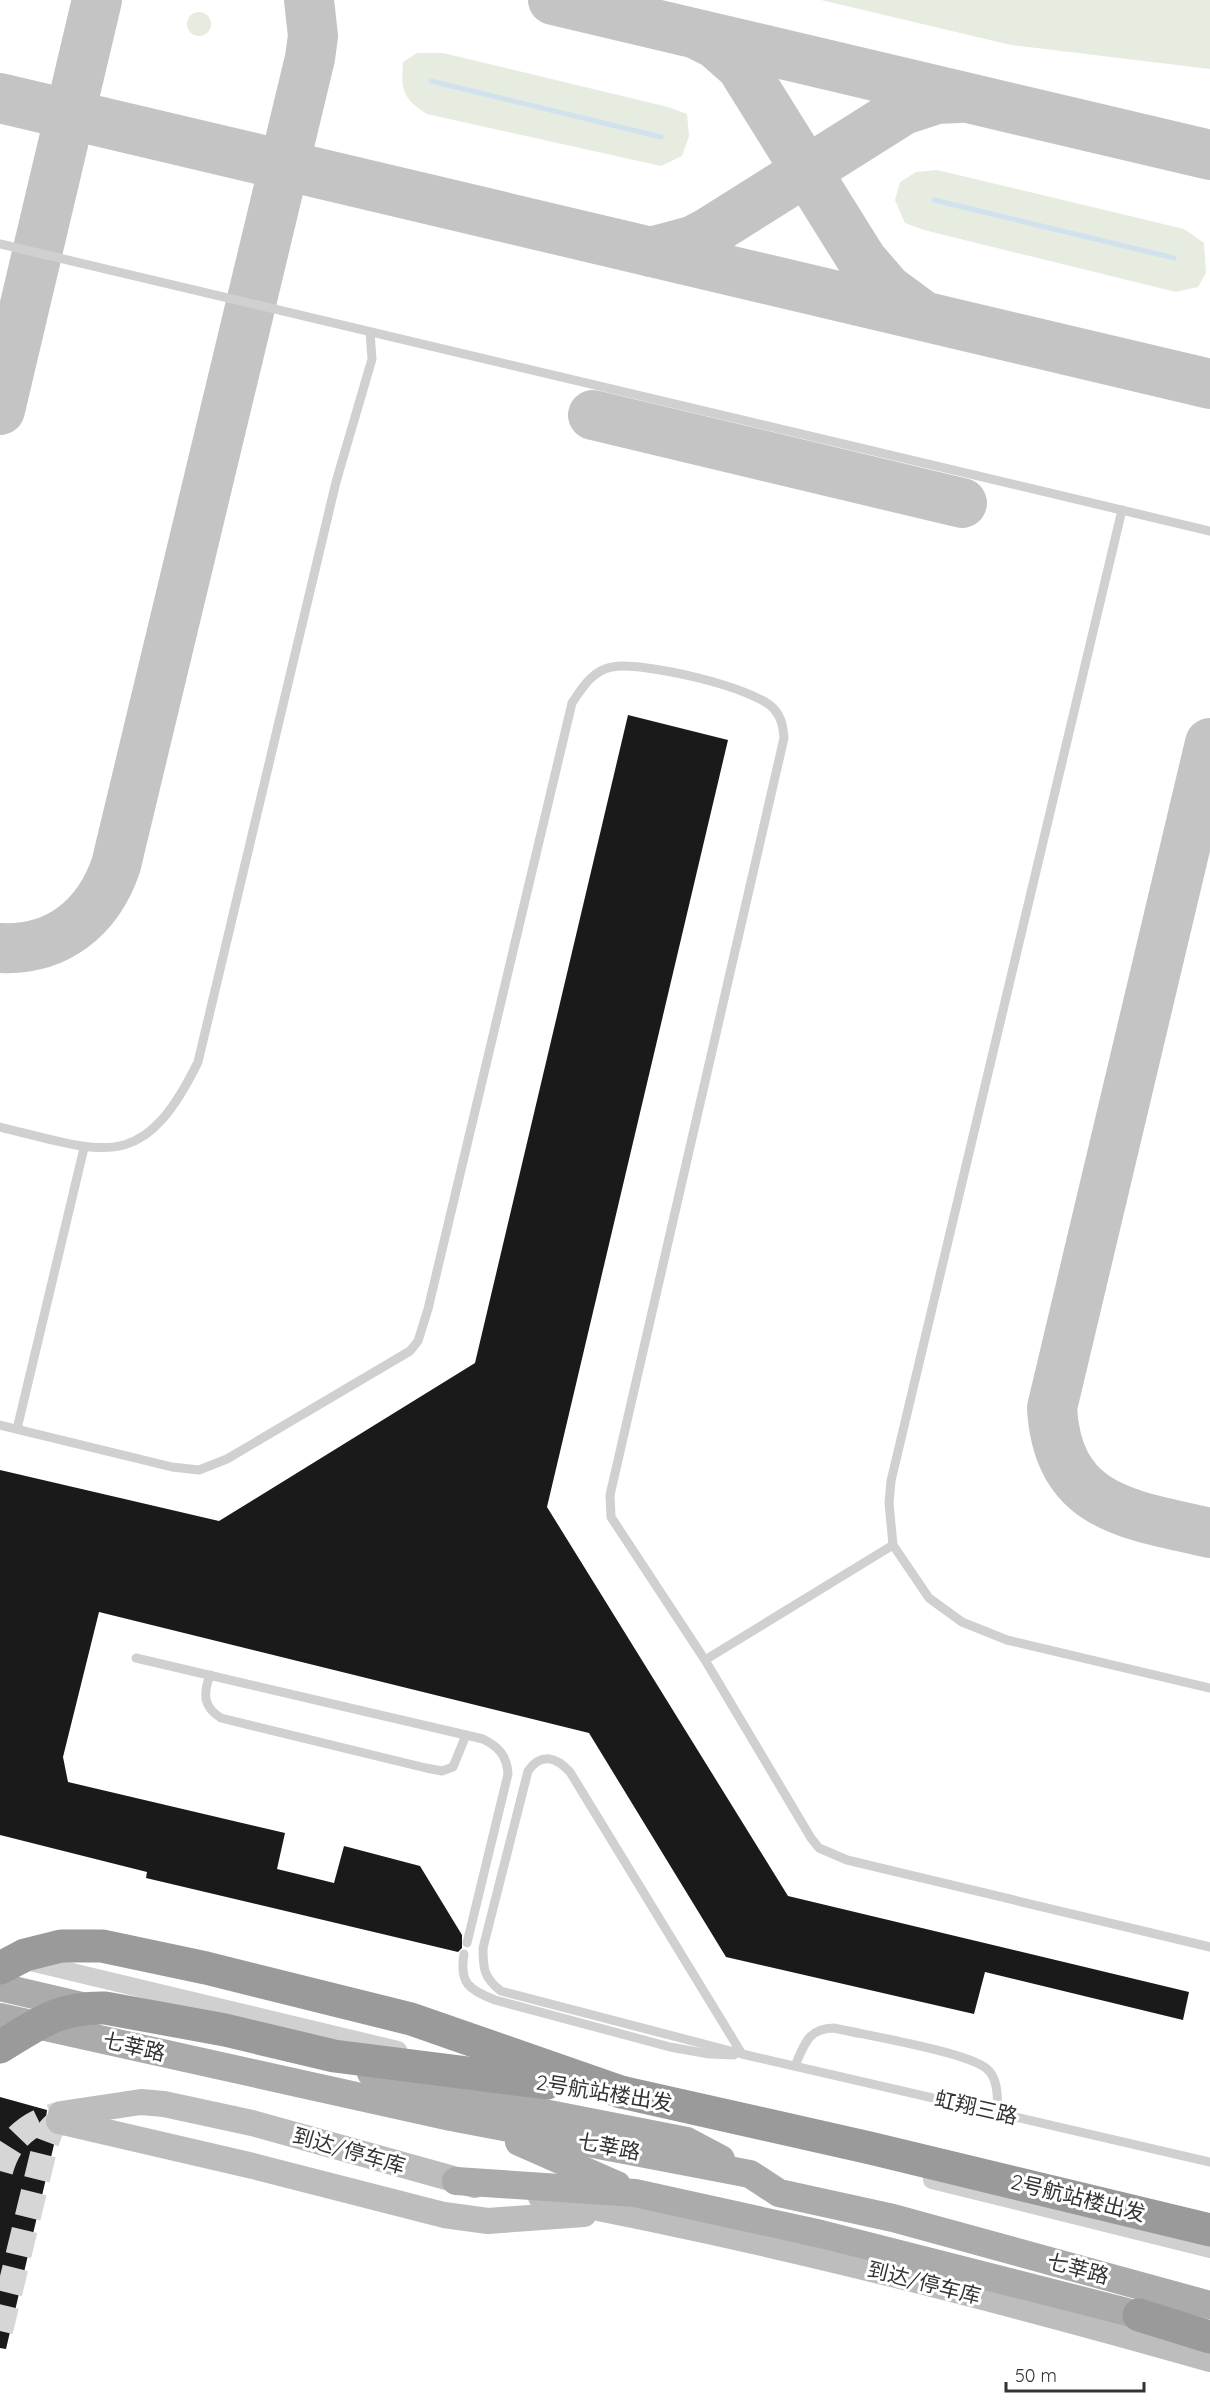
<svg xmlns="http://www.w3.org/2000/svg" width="1210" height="2406" font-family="Quicksand,'Noto Sans SC',sans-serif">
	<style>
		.green { fill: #e6ecdf }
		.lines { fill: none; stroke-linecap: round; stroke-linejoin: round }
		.stream { stroke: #cfe2ee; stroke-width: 5 }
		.taxiway { stroke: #c4c4c4; stroke-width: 50 }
		.building { fill: #1a1a1a }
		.secondary-tunnel { stroke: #d6d6d6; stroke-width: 26; stroke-dasharray: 26 13; stroke-linecap: butt }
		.lane { stroke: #d0d0d0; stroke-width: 9 }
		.street { stroke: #d0d0d0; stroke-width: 18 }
		.secondary { stroke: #bdbdbd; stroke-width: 26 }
		.primary { stroke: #ababab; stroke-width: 28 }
		.highway { stroke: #9a9a9a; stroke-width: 33 }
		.highway-bridge { stroke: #9a9a9a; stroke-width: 33 }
		.labels { text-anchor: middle; stroke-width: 6; stroke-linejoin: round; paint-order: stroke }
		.street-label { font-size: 21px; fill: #333; stroke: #fff }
	</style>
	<rect width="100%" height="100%" fill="#fff"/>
	<!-- green -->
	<g class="green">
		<path d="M 821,0 L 1210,0 L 1210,69 L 1011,45 Z"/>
		<circle cx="199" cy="24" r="12"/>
		<path d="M 417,53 L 443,53 L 668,107 L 687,114 L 689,136 L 682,156 L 661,166 L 427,114 C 402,98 401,90 403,62 Z"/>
		<path d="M 937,170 L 1184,229 L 1204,243 L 1206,273 L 1198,287 L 1176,292 L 924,230 L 905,223 L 895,200 L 900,182 L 916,172 Z"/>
	</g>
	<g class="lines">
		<!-- stream -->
		<g class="stream">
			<path d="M 431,81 L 661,137"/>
			<path d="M 934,200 L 1174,258"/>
		</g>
		<!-- taxiway -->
		<g class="taxiway">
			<path d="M 553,0 L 1210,155"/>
			<path d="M 702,37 L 716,44 L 741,66 L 862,260 L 887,289 L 918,312"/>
			<path d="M 0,98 L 1210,384"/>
			<path d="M 651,252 L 692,241 L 711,231 L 903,110 L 937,99 L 959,98"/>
			<path d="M 0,410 L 97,0"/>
			<path d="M 593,415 L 962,503"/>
			<path d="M 1210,743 L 1052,1408 C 1058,1510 1130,1514 1210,1533"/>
			<path d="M 0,948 C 57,951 98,918 116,865 L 310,58 L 313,36 L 309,0"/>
		</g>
	</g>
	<!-- building -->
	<g class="building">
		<path d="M 628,715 L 728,740 L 547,1507 L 788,1896 L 1189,1992 L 1183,2020 L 985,1972 L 974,2014 L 726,1957 L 589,1733 L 99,1612 L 63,1757 L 68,1782 L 285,1833 L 277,1869 L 334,1883 L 344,1846 L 420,1866 L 462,1935 L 462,1948 L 458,1952 L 146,1878 L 147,1872 L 0,1835 L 0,1470 L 219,1521 L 475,1363 Z"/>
		<path d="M 0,2097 L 47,2110 L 45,2126 L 56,2136 L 6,2349 L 0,2348 Z"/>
	</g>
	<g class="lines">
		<!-- secondary-tunnel -->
		<g class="secondary-tunnel">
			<path d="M 0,2171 C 9,2138 28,2123 61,2114"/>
			<path d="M 0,2331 L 46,2142 L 51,2129 L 59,2121"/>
		</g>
		<!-- lane -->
		<g class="lane">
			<path d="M 0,244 L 1210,531"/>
			<path d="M 1122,510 L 891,1481 L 889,1503 L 893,1545 L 929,1598 L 962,1622 L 1007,1640 L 1210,1688"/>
			<path d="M 0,1127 C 106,1153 143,1174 198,1062 L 336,482 L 372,359 L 370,332"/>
			<path d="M 0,1425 L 172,1467 L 199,1470 L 227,1459 L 410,1351 L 418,1341 L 428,1309 L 572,703 C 582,688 593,670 612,667 C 641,661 755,687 774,709 C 782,718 783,727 784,738 L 610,1495 L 611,1517 L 705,1660 L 811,1838 L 819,1848 L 847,1860 L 1210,1947"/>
			<path d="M 17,1429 L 84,1148"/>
			<path d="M 136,1658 L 483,1739 C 499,1747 507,1756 508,1774 L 467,1943"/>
			<path d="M 705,1660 L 893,1545"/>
			<path d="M 210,1675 C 203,1694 203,1707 221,1718 L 426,1768 L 442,1771 L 453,1767 L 466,1735"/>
			<path d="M 464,1954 C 459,1983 469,1990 495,2000 L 670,2047 L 709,2054 L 734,2055"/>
			<path d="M 742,2054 L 570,1772 C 556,1757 541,1752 528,1771 L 483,1948 C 483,1969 484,1978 501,1991 L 742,2054 L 1210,2162"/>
			<path d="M 795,2066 C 804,2045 808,2028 834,2028 C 864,2035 968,2052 987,2069 C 999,2079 997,2099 998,2113"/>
		</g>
		<!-- street -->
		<g class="street">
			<path d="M 26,1961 L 398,2050"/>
			<path d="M 932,2180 L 1210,2249"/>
		</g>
		<!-- secondary -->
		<g class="secondary">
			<path d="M 61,2114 L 141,2102 L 164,2104 L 252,2123 L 475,2185"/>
			<path d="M 59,2121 L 253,2166 L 444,2215 L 488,2221 L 584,2214"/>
			<path d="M 541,2197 C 766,2239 989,2296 1210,2359"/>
		</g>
		<!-- primary -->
		<g class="primary">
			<path d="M 0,1987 L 90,2008"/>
			<path d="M 0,2017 L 451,2117 L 750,2174 L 779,2193 L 893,2218 L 1210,2305"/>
			<path d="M 371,2073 L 539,2112 L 687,2141 L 721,2159"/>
			<path d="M 519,2142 L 617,2185"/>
			<path d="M 456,2181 L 635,2193 L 821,2234 L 1139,2315"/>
		</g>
		<!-- highway -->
		<g class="highway">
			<path d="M 621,2092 L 870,2148 L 1210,2230"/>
			<path d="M 1139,2315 L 1210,2337"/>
		</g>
		<!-- highway-bridge -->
		<g class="highway-bridge">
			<path d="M 0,1968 L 25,1955 L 61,1946 L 102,1946 L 206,1968 L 411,2019 L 621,2092"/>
			<path d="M 0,2047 C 38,2024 58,2007 105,2008 L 225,2030 L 334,2056 L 547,2083"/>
		</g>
	</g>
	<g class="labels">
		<!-- street labels -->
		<g class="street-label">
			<text transform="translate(134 2047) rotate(13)" y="7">七莘路</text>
			<text transform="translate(604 2093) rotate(9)" y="7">2号航站楼出发</text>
			<text transform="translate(976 2108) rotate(13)" y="7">虹翔三路</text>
			<text transform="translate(609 2147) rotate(11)" y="7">七莘路</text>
			<text transform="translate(349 2151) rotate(16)" y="7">到达/停车库</text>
			<text transform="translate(1078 2198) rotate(14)" y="7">2号航站楼出发</text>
			<text transform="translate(1078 2269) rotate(15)" y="7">七莘路</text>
			<text transform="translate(924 2283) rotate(14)" y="7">到达/停车库</text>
		</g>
	</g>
	<!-- scale -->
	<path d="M1006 2382v9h138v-9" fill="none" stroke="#333333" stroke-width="3"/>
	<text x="1015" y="2382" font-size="18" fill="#333333" stroke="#ffffff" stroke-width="4.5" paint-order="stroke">50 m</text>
</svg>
